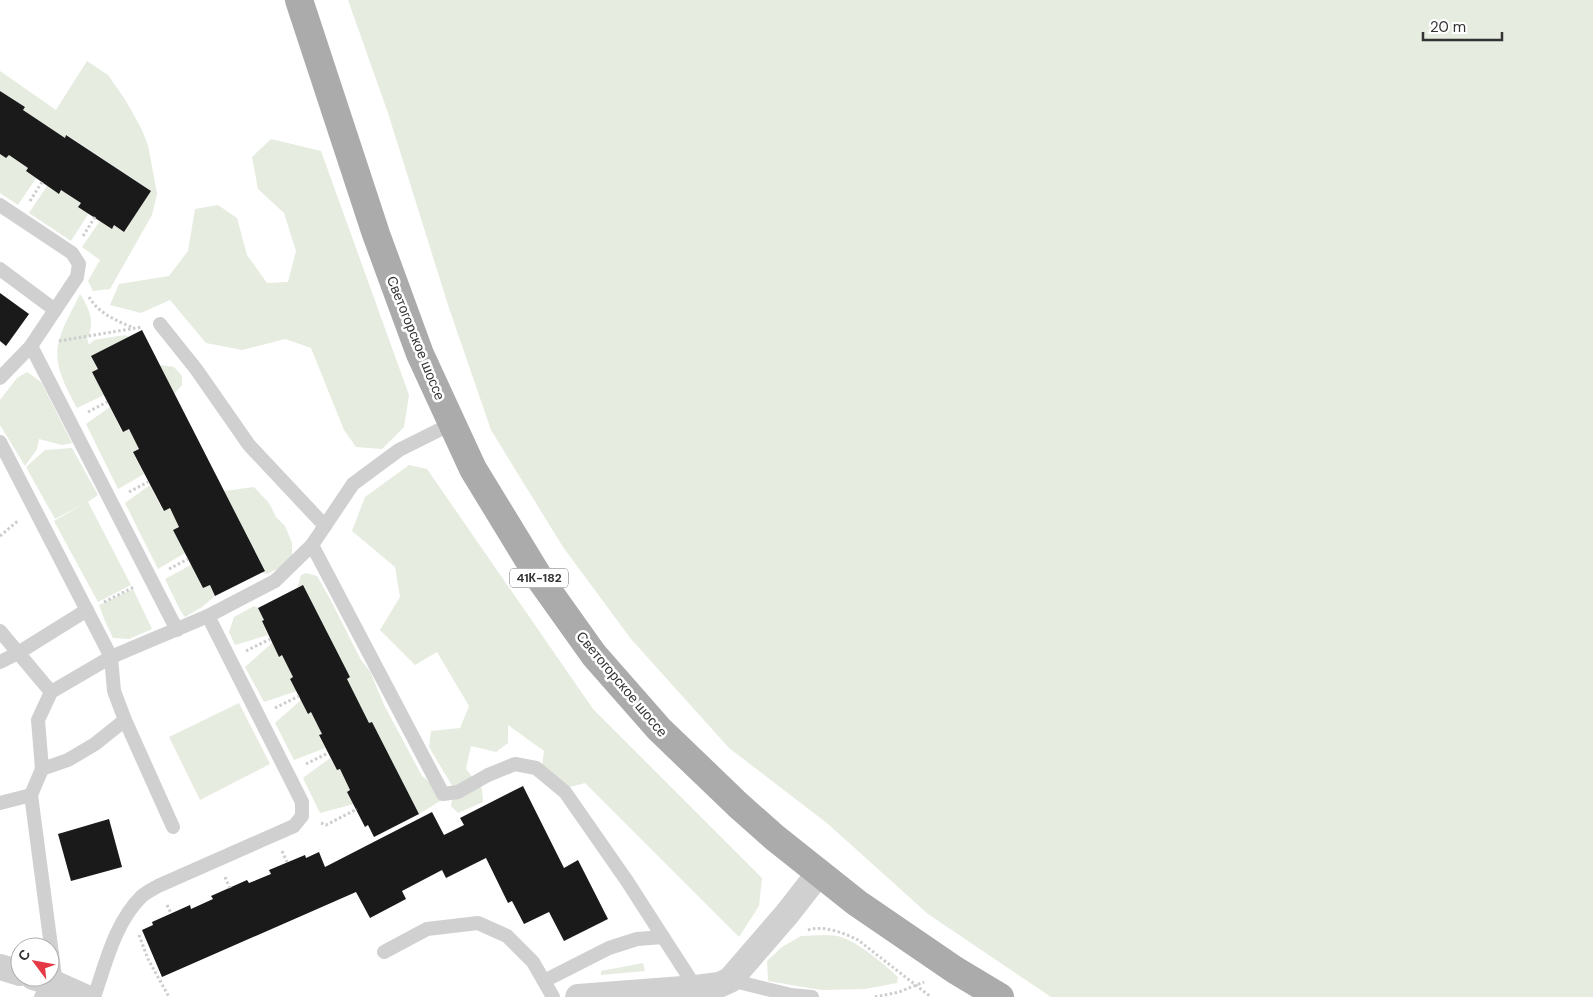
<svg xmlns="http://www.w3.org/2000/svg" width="1593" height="997" font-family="'DM Sans',sans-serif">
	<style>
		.green { fill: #e6ecdf }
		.building { fill: #1a1a1a }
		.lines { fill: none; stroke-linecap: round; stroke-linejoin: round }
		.path { stroke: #cdcdcd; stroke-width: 3; stroke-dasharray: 2.5 2.5; stroke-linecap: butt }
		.service { stroke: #d0d0d0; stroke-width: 14 }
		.minor { stroke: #d0d0d0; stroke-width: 26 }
		.primary { stroke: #ababab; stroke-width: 28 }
		.labels { text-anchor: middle; stroke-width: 5; stroke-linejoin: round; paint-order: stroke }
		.shield { fill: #fff; stroke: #707070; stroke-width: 1 }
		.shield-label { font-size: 12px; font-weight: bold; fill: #333 }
		.street-label { font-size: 14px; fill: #333; stroke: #fff }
	</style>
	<rect width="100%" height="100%" fill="#fff"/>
	<!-- green -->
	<g class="green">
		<path d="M 348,0 L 1593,0 L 1593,997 L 1051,997 L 928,914 L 828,824 L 729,748 L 631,639 L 563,547 L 491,430 L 448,305 L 388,113 Z"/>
		<path d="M 87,61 L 108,75 L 126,101 L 141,128 L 148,145 L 157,194 L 152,215 L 110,289 L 93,291 L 88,281 L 100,260 L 82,247 L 100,221 L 114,225 L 124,232 L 151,191 L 67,135 L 65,138 L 23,110 L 25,107 L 0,91 L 0,71 L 56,110 Z"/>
		<path d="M 271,139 L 321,151 L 409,395 L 404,427 L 382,449 L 356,447 L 344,430 L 311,348 L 285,339 L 242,350 L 206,343 L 170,300 L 141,313 L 110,305 L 119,284 L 169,276 L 188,251 L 195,209 L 218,205 L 237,218 L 247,255 L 267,283 L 288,282 L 296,251 L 284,213 L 258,189 L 252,157 Z"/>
		<path d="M 0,154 L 6,158 L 9,155 L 28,168 L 26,171 L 36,178 L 18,205 L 0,193 Z"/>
		<path d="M 47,186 L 59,193 L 61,190 L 81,203 L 79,207 L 89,213 L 71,241 L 29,213 Z"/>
		<path d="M 80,294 C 89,308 96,323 87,338 L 89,345 L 94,340 L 125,335 L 129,337 L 98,369 L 92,372 L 104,395 L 77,408 C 67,389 52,364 59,341 C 63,325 73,309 80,294 Z"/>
		<path d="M 160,365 L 174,367 L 182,376 L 182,385 L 174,394 Z"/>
		<path d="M 27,372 L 41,382 L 72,443 L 62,445 L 39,439 L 37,449 L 25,466 L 0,425 L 0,400 L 17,378 Z"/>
		<path d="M 110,407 L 122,432 L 129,429 L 139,449 L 133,453 L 144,474 L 118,489 L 86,424 Z"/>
		<path d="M 72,448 L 98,495 L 88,502 L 131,585 L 98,602 L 54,521 L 87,502 L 55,519 L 26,467 L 45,450 Z"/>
		<path d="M 409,465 L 427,469 L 593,709 L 762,878 L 759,906 L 739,937 L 585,783 L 570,787 L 542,766 L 544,751 L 508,725 L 508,743 L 496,752 L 471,746 L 466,769 L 482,789 L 483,802 L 458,813 L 451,806 L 454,789 L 429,747 L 431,731 L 460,728 L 469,706 L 437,652 L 415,665 L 380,630 L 400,597 L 395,567 L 352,531 L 365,497 Z"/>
		<path d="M 150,485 L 163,511 L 170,508 L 179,527 L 173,530 L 185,553 L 158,569 L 125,503 Z"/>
		<path d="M 254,487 L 269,503 L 276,517 L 285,526 L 292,543 L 292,556 L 283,566 L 267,574 L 262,572 L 265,570 L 224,491 Z"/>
		<path d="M 191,565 L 203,588 L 210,585 L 215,596 L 202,607 L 185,617 L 180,610 L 165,579 Z"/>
		<path d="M 306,573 L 317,576 L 330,599 L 361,660 L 370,671 L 384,705 L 422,776 C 431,783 438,790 440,801 L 419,814 L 372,722 L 369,723 L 347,679 L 350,677 L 303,586 L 297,589 L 301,575 Z"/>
		<path d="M 133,589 L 152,629 L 129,639 L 113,638 L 105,621 L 99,605 Z"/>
		<path d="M 254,606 L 258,608 L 264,620 L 262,622 L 268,635 L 235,645 L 229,632 L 234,617 Z"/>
		<path d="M 272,643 L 279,656 L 282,655 L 293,677 L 290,679 L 297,691 L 264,702 L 245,667 Z"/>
		<path d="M 301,700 L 309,713 L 311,712 L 322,734 L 319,736 L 325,748 L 294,760 L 275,723 Z"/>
		<path d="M 239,703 L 270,764 L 200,800 L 169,737 Z"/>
		<path d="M 330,758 L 337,770 L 340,769 L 350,790 L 348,792 L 354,804 L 320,813 L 303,778 Z"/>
		<path d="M 801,936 C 814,936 831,933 844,938 C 860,944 885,965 898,977 L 897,983 L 865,989 L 821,990 L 768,981 L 767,961 L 782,947 Z"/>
		<path d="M 643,963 L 645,971 L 601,975 L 601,971 Z"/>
	</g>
	<!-- building -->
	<g class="building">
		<path d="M 0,91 L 25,107 L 23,110 L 65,138 L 66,135 L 151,191 L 124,232 L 114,225 L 112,229 L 78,207 L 81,203 L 61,190 L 59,194 L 26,171 L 28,168 L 9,155 L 6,158 L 0,154 Z"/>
		<path d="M 0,293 L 29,314 L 6,346 L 0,341 Z"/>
		<path d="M 142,330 L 265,571 L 215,596 L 210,585 L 203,588 L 173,530 L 179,527 L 170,508 L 164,511 L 133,452 L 139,449 L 129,429 L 123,432 L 92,372 L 98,369 L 91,356 Z"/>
		<path d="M 303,585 L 350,677 L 347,679 L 369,723 L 372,722 L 419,814 L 374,837 L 368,825 L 365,827 L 347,792 L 350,790 L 340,769 L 337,770 L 319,735 L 322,734 L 311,712 L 308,714 L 290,679 L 293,677 L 282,655 L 279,657 L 262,621 L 264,620 L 258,608 Z"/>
		<path d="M 523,786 L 564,868 L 578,860 L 608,919 L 564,941 L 549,912 L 524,924 L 512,901 L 508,903 L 486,858 L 446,878 L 442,870 L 402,891 L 406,899 L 370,918 L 356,892 L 162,977 L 142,930 L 153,925 L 152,922 L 190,905 L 191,909 L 213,899 L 211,896 L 247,880 L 249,883 L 271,874 L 269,870 L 305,855 L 306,858 L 319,852 L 325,867 L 432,812 L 444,835 L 464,825 L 460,818 Z"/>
		<path d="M 109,819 L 122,867 L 71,881 L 58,834 Z"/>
	</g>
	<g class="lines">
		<!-- path -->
		<g class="path">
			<path d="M 30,201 L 42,182"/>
			<path d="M 83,236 L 95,217"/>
			<path d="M 89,297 C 99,314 117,321 134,328"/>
			<path d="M 59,341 L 142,327"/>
			<path d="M 88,412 L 107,402"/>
			<path d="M 129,492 L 148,482"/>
			<path d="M 0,536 L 19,520"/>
			<path d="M 169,569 L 188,559"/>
			<path d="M 104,602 L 134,587"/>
			<path d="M 246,651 L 270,639"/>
			<path d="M 275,708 L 299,696"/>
			<path d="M 306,764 L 328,753"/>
			<path d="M 321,823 L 326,825 L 357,809"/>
			<path d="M 282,851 L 287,862"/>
			<path d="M 225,877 L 230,888"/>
			<path d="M 167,905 L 171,913"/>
			<path d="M 808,930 C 824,925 844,933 858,940 L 931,997"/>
			<path d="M 139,935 L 148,959 L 169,997"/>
			<path d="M 875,997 L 899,992 L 924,982"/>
		</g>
		<!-- service -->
		<g class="service">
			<path d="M 0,205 L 72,253 L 79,264 L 77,277 L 31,346 L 0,378"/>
			<path d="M 0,269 L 55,310"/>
			<path d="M 160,324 L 196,369 L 249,445 L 325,526"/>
			<path d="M 31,346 L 177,630"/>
			<path d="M 0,442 L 111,657 L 114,691 L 125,720 L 173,827"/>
			<path d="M 312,545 L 443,794 L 458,792 L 488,775 L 515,764 L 536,768 L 565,792 L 627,881 L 663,937"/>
			<path d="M 0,631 L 51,692"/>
			<path d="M 0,662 L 18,653 L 87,610"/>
			<path d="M 42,769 L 68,760 L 95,744 L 125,720"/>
			<path d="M 0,803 L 31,795"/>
			<path d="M 384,952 L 427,929 L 478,923 L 507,936 L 533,962 L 553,997"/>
			<path d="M 730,980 L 791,995 L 812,997"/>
			<path d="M 544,981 L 609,948 L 637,939 L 663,937 L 696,988"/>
			<path d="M 41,997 L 56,984 L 31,795 L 42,769 L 38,720 L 51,692 L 111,657 L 208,616 L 275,581 L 312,545 L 353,484 L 399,450 L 451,424"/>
			<path d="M 94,997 C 106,963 115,922 142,896 C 147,892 153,889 158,886 L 294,826 L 302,816 L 302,802 L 208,616"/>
		</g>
		<!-- minor -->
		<g class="minor">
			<path d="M 0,967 L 20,973"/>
			<path d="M 33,977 L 56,984 L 85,997"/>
			<path d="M 578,997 L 696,988 L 719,985 L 730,980 L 787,914 L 819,873"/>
		</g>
		<!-- primary -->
		<path class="primary" d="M 299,0 L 376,234 L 420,354 L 473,469 L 542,582 L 594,655 L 659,729 L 738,805 L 774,837 L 857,903 L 955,970 L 1000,997"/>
	</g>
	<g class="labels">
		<!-- shield labels -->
		<rect class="shield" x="510" y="568.5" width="58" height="19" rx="4"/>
		<g class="shield-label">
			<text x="539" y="582">41К-182</text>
		</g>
		<!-- street labels -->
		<g class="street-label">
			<text transform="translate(416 338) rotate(68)" y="5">Светогорское шоссе</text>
			<text transform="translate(622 684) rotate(50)" y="5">Светогорское шоссе</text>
		</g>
	</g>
	<!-- north arrow -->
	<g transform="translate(35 962) rotate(302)"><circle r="24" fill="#ffffff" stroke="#adadad"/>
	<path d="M0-4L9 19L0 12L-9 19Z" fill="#e63946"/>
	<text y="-8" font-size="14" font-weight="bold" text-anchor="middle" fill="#333333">С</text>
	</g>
	<!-- scale -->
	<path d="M1423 32v8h79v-8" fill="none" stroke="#333333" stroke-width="2.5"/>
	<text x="1430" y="32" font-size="15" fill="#333333" stroke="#ffffff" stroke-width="4" paint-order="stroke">20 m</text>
</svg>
